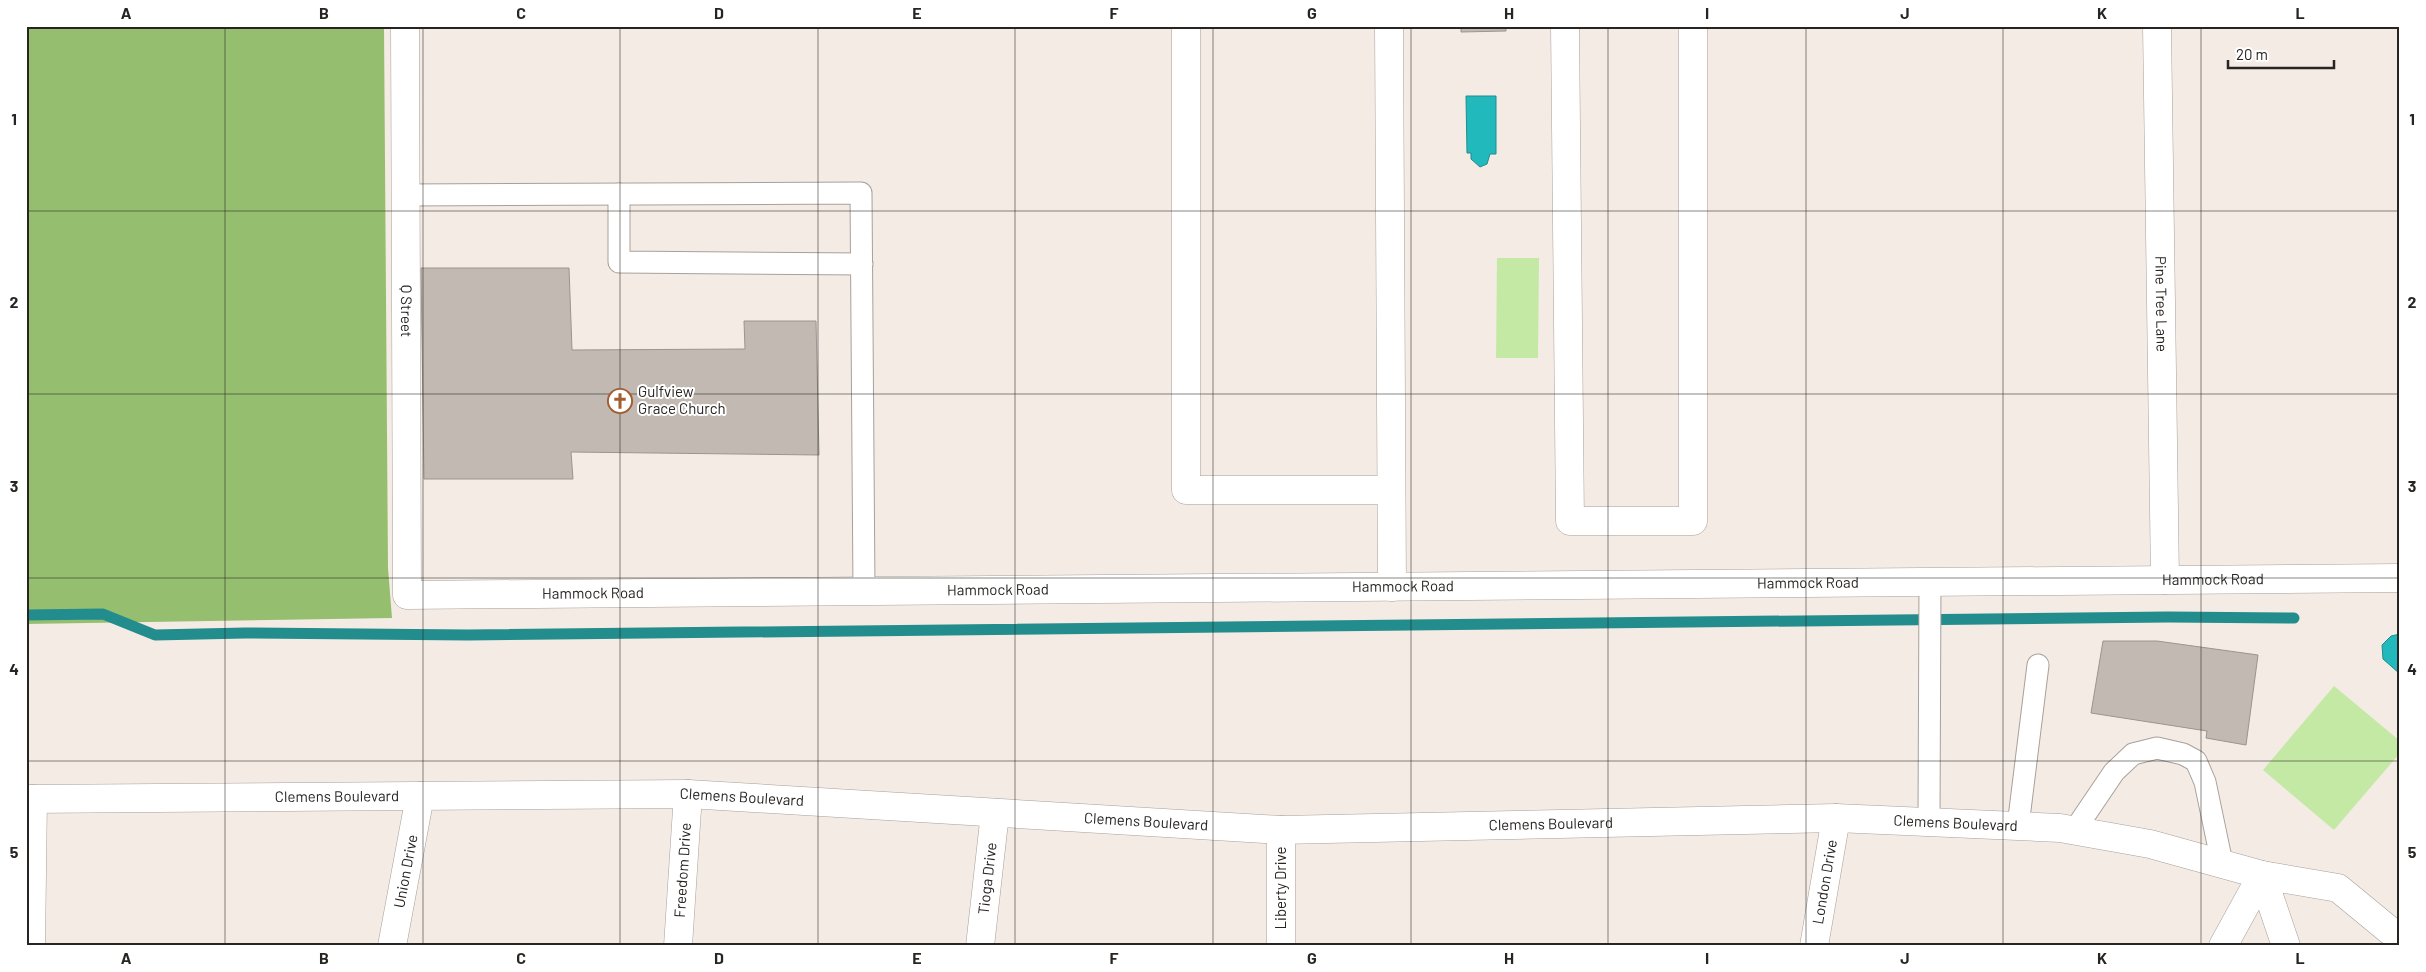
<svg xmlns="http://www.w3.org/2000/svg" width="2426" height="972" font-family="Barlow,sans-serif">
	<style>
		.green { fill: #c4e9a5 }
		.forest { fill: #95bf6f }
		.water { fill: #21b9bb; stroke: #238c8d }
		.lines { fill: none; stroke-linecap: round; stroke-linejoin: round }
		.stream { stroke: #238c8d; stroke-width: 11 }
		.building { fill: #c1b9b2; stroke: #9c948e }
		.service-casing { stroke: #a8a09a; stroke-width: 23 }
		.minor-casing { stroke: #a8a09a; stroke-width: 29 }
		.service { stroke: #fff; stroke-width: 21 }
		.minor { stroke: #fff; stroke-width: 28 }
		.grid { fill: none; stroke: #272422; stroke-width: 1; stroke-opacity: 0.55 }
		.labels { text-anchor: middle; stroke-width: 4; stroke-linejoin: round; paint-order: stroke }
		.street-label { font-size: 15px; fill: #272422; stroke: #fff }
		.poi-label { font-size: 15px; fill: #272422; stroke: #fff; text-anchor: start }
		.neatline { fill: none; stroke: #272422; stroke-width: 2 }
		.grid-label { font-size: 16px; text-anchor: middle; font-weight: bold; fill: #272422 }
	</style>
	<rect width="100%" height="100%" fill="#f4ebe5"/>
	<!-- green -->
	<g class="green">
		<path d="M 1497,258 L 1539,258 L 1538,358 L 1496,358 Z"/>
		<path d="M 2334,686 L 2400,741 L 2400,753 L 2334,830 L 2263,770 Z"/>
	</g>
	<!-- forest -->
	<path class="forest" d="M 26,26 L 384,26 L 388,568 L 392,618 L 26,624 Z"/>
	<!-- water -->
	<g class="water">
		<path d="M 1466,96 L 1496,96 L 1496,154 L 1490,154 L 1487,164 L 1480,167 L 1471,159 L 1471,153 L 1467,153 Z"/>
		<path d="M 2400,634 L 2400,674 L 2383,659 L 2382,645 L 2391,636 Z"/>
	</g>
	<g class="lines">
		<!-- stream -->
		<path class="stream" d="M 26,615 L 103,614 L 155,635 L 245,633 L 468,635 L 2168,617 L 2294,618"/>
	</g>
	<!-- building -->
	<g class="building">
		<path d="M 1461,26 L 1506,26 L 1506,31 L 1461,32 Z"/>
		<path d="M 421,268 L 569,268 L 572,350 L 745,349 L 744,321 L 816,321 L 819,455 L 571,452 L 573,479 L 424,479 Z"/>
		<path d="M 2103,641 L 2157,641 L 2258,655 L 2246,745 L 2206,738 L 2207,731 L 2091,713 Z"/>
	</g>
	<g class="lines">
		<defs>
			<g id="service">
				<path d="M 619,194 L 619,262 L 862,264"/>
				<path d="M 405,195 L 861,193 L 864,591"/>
				<path d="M 1929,822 L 1930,582"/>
				<path d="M 2018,826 L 2038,665"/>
				<path d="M 2074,831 L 2114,772 L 2133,754 L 2157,748 L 2183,754 L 2196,761 L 2205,782 L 2222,863"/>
			</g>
			<g id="minor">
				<path id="s1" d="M 405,26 L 407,595 L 2400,578"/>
				<path d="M 1186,26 L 1186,490 L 1391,490"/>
				<path d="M 1389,26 L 1392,587"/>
				<path d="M 1565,26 L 1570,521 L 1693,521 L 1693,26"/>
				<path id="s2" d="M 2157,26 L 2165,580"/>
				<path id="s3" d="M 26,799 L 688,794 L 1281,830 L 1836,818 L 2060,828 L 2150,844 L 2262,875 L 2223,946"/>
				<path d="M 31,946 L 33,799"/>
				<path id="s4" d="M 392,946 L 420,796"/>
				<path id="s5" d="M 678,946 L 688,794"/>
				<path id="s6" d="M 980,946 L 995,813"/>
				<path d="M 1281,946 L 1281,830"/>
				<path id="s7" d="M 1814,946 L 1836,818"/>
				<path d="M 2286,946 L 2262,875 L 2338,888 L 2400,939"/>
			</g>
		</defs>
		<!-- service casing -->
		<use href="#service" class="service-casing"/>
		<!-- minor casing -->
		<use href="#minor" class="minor-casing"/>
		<!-- service -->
		<use href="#service" class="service"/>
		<!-- minor -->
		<use href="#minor" class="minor"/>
	</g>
	<!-- grid -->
	<path class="grid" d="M 225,26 L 225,946M 423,26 L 423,946M 620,26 L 620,946M 818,26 L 818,946M 1015,26 L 1015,946M 1213,26 L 1213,946M 1411,26 L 1411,946M 1608,26 L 1608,946M 1806,26 L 1806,946M 2003,26 L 2003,946M 2201,26 L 2201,946M 26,211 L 2400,211M 26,394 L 2400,394M 26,578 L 2400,578M 26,761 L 2400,761"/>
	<!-- icons -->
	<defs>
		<symbol id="church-ring" viewBox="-11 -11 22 22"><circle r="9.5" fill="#fff" stroke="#a25d30" stroke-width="1.5"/><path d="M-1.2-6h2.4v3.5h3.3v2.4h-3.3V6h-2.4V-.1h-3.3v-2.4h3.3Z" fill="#a25d30"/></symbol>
	</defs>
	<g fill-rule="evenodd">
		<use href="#church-ring" x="606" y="387" width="28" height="28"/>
	</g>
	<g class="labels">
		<!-- street labels -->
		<g class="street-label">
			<text dy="5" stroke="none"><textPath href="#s2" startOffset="278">Pine Tree Lane</textPath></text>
			<text dy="5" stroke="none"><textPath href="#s1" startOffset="285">Q Street</textPath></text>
			<text dy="5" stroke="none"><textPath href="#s1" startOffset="2375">Hammock Road</textPath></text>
			<text dy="5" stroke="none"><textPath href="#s1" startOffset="1970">Hammock Road</textPath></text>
			<text dy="5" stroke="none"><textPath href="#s1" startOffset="1565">Hammock Road</textPath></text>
			<text dy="5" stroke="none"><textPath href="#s1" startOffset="1160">Hammock Road</textPath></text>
			<text dy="5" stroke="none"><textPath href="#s1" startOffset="755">Hammock Road</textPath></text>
			<text dy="5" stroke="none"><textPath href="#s3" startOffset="311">Clemens Boulevard</textPath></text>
			<text dy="5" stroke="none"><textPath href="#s3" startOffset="716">Clemens Boulevard</textPath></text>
			<text dy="5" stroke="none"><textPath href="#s3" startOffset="1121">Clemens Boulevard</textPath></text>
			<text dy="5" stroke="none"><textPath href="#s3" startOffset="1931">Clemens Boulevard</textPath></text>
			<text dy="5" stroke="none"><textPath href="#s3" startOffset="1526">Clemens Boulevard</textPath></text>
			<text dy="5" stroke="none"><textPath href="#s5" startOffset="76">Freedom Drive</textPath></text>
			<text dy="5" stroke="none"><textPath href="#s4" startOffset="76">Union Drive</textPath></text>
			<text dy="5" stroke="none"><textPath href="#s6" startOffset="68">Tioga Drive</textPath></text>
			<text dy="5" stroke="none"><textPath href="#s7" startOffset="65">London Drive</textPath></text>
			<text transform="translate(1281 888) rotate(-90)" y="5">Liberty Drive</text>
		</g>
		<!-- poi labels -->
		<g class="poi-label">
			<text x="638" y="397">Gulfview<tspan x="638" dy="17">Grace Church</tspan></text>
		</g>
	</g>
	<!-- border -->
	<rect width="2426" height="972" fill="none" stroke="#ffffff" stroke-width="55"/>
	<!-- scale -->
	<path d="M2228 60v8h106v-8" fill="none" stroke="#272422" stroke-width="2.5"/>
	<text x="2236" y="60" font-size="15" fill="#272422" stroke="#ffffff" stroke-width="4" paint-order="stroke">20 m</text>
	<rect x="28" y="28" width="2370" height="916" class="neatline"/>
	<g class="grid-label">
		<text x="126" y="19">A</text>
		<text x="324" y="19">B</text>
		<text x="521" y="19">C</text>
		<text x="719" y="19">D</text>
		<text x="917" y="19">E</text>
		<text x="1114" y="19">F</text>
		<text x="1312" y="19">G</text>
		<text x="1509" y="19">H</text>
		<text x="1707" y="19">I</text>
		<text x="1905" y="19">J</text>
		<text x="2102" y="19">K</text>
		<text x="2300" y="19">L</text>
		<text x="14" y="125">1</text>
		<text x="2412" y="125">1</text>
		<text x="14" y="308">2</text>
		<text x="2412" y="308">2</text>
		<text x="14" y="492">3</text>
		<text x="2412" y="492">3</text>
		<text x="14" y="675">4</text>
		<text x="2412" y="675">4</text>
		<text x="14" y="858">5</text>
		<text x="2412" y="858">5</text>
		<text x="126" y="964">A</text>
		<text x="324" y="964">B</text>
		<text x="521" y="964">C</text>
		<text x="719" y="964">D</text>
		<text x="917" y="964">E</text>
		<text x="1114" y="964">F</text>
		<text x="1312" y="964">G</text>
		<text x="1509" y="964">H</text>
		<text x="1707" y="964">I</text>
		<text x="1905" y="964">J</text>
		<text x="2102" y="964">K</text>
		<text x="2300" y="964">L</text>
	</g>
</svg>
